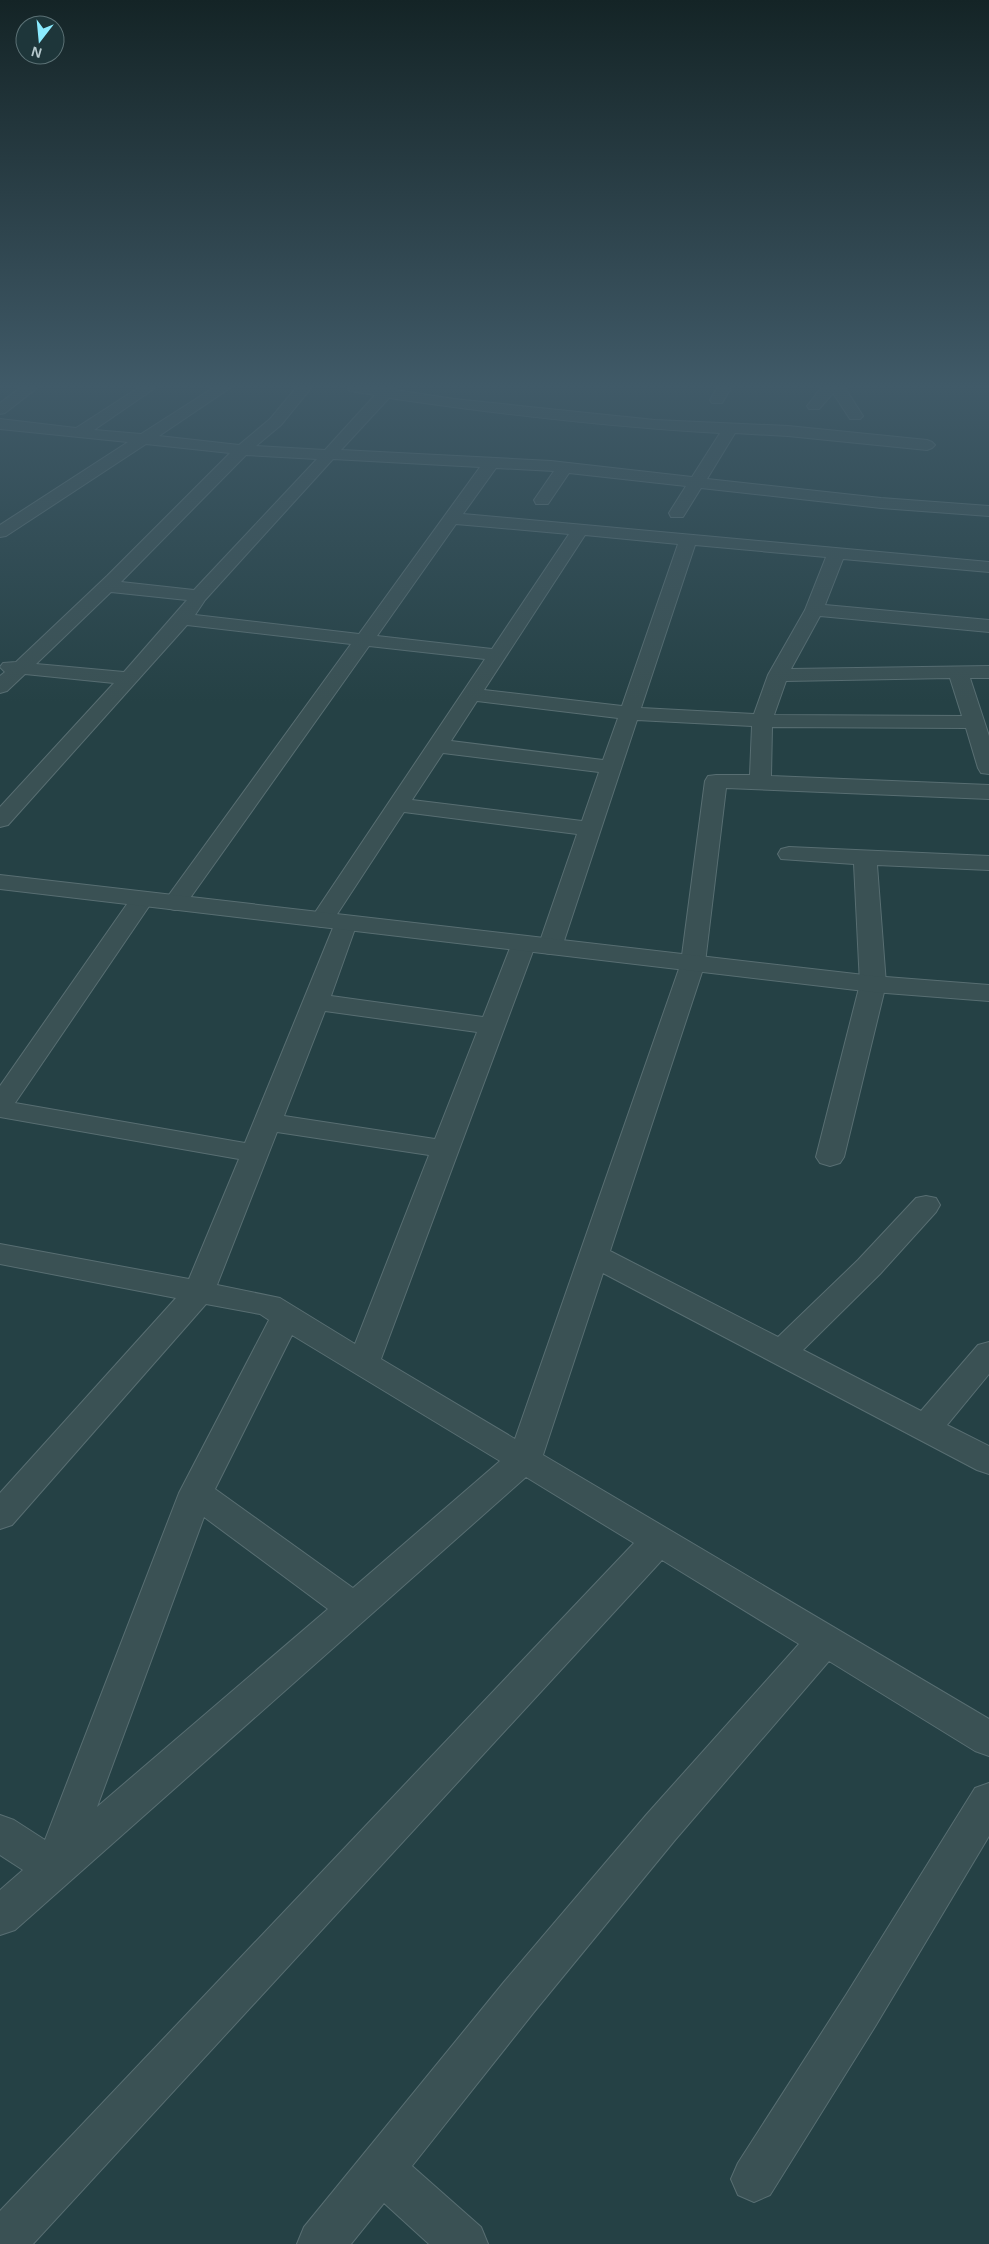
<svg xmlns="http://www.w3.org/2000/svg" width="989" height="2244" font-family="Arial,sans-serif">
	<style>
		.lines { fill: none; stroke-linecap: round; stroke-linejoin: round }
		.minor-casing { stroke: #586e72; stroke-width: 2 }
		.tertiary-casing { stroke: #586e72; stroke-width: 2 }
		.minor { fill: #3a5154; fill-rule: evenodd }
		.tertiary { fill: #3a5154; fill-rule: evenodd }
	</style>
	<rect width="100%" height="100%" fill="#254145"/>
	<g class="lines">
		<defs>
			<g id="minor">
				<path d="M 20,388 L 37,388 L 5,413 L 0,414 L 0,403 Z"/>
				<path d="M 138,388 L 155,388 L 94,430 L 141,434 L 213,388 L 230,388 L 159,436 L 239,445 L 270,419 L 296,388 L 311,388 L 281,425 L 256,446 L 325,450 L 375,395 L 350,391 L 348,388 L 397,388 L 396,390 L 454,399 L 655,420 L 788,426 L 927,440 L 932,442 L 935,445 L 932,448 L 927,450 L 788,436 L 735,433 L 707,479 L 881,498 L 989,506 L 989,516 L 881,508 L 701,488 L 683,517 L 671,517 L 669,513 L 686,486 L 569,473 L 548,504 L 536,504 L 534,500 L 554,471 L 496,468 L 463,514 L 989,562 L 989,572 L 843,559 L 825,605 L 989,620 L 989,632 L 820,616 L 791,669 L 989,666 L 989,678 L 970,678 L 989,736 L 989,774 L 981,773 L 978,768 L 966,728 L 772,727 L 771,776 L 989,785 L 989,799 L 726,788 L 705,963 L 610,1251 L 778,1337 L 858,1260 L 916,1198 L 926,1196 L 936,1198 L 940,1205 L 936,1212 L 880,1274 L 803,1350 L 921,1411 L 978,1345 L 989,1342 L 989,1374 L 947,1425 L 989,1446 L 989,1474 L 977,1470 L 603,1273 L 543,1455 L 989,1719 L 989,1756 L 975,1751 L 829,1661 L 675,1840 L 534,2012 L 412,2166 L 481,2227 L 488,2244 L 429,2244 L 384,2203 L 351,2244 L 297,2244 L 304,2227 L 504,1982 L 647,1814 L 799,1644 L 662,1560 L 33,2244 L 0,2244 L 0,2211 L 634,1543 L 526,1477 L 15,1930 L 0,1935 L 0,1890 L 23,1870 L 0,1855 L 0,1815 L 14,1820 L 45,1840 L 179,1493 L 269,1320 L 260,1314 L 206,1304 L 12,1525 L 0,1529 L 0,1493 L 176,1298 L 0,1264 L 0,1244 L 189,1279 L 239,1159 L 0,1117 L 0,1086 L 134,894 L 142,892 L 150,894 L 154,899 L 15,1103 L 245,1143 L 337,918 L 345,916 L 353,918 L 357,923 L 331,996 L 483,1017 L 512,943 L 515,938 L 524,936 L 533,938 L 536,943 L 381,1359 L 515,1439 L 681,963 L 705,781 L 708,776 L 716,775 L 750,775 L 752,726 L 637,720 L 562,947 L 559,952 L 550,954 L 541,952 L 538,947 L 577,834 L 404,812 L 330,925 L 322,927 L 314,925 L 310,920 L 485,659 L 369,646 L 183,908 L 175,910 L 167,908 L 163,903 L 351,644 L 187,625 L 8,825 L 0,827 L 0,807 L 114,683 L 25,674 L 7,691 L 0,693 L 0,676 L 5,672 L 0,667 L 3,663 L 16,662 L 107,576 L 230,453 L 146,444 L 6,536 L 0,537 L 0,525 L 128,442 L 0,429 L 0,419 L 76,428 ZM 389,398 C 499,414 610,427 720,433 L 692,477 L 551,461 L 341,450 ZM 246,455 L 317,459 L 194,590 L 121,582 ZM 333,459 L 480,467 L 359,634 L 195,615 L 205,600 ZM 456,524 L 569,534 L 492,649 L 377,636 ZM 585,535 L 678,544 L 622,706 L 484,690 ZM 695,545 L 826,557 L 805,610 L 768,675 L 754,714 L 641,708 ZM 111,592 L 187,600 L 124,672 L 36,664 ZM 950,678 L 962,716 L 774,715 L 786,681 ZM 477,701 L 618,718 L 603,760 L 451,741 ZM 443,753 L 599,772 L 582,821 L 412,800 ZM 325,1011 L 477,1032 L 435,1139 L 284,1116 ZM 277,1132 L 429,1155 L 355,1344 L 280,1298 L 217,1285 ZM 292,1335 L 500,1461 L 353,1588 L 215,1489 ZM 204,1517 L 328,1609 L 97,1807 Z"/>
				<path d="M 717,388 L 731,388 L 722,403 L 712,403 L 710,400 Z"/>
				<path d="M 821,388 L 845,388 L 863,416 L 860,419 L 850,419 L 833,393 L 819,409 L 809,409 L 807,406 Z"/>
				<path d="M 789,847 L 989,856 L 989,870 L 877,865 L 886,984 L 844,1157 L 840,1163 L 830,1166 L 820,1163 L 816,1157 L 860,984 L 854,864 L 781,859 L 778,854 L 781,849 Z"/>
				<path d="M 989,1783 L 989,1836 L 876,2025 L 770,2195 L 754,2202 L 738,2195 L 731,2179 L 738,2163 L 846,1995 L 975,1788 Z"/>
			</g>
			<path id="tertiary" d="M 0,875 L 873,976 L 989,985 L 989,1001 L 873,992 L 0,889 Z"/>
		</defs>
		<!-- minor casing -->
		<use href="#minor" class="minor-casing"/>
		<!-- tertiary casing -->
		<use href="#tertiary" class="tertiary-casing"/>
		<!-- minor -->
		<use href="#minor" class="minor"/>
		<!-- tertiary -->
		<use href="#tertiary" class="tertiary"/>
	</g>
	<!-- sky -->
	<linearGradient id="sky" x2="0" y2="1"><stop stop-color="#142426"/><stop offset="0.55" stop-color="#405a68"/><stop offset="1" stop-color="#405a68" stop-opacity="0"/></linearGradient>
	<rect width="989" height="702" fill="url(#sky)"/>
	<!-- north arrow -->
	<g transform="translate(40 40) rotate(196)"><circle r="24" fill="#1e363a" stroke="#5b7175"/>
	<path d="M0-4L9 19L0 12L-9 19Z" fill="#8bebff"/>
	<text y="-8" font-size="14" font-weight="bold" text-anchor="middle" fill="#b7cace">N</text>
	</g>
</svg>
